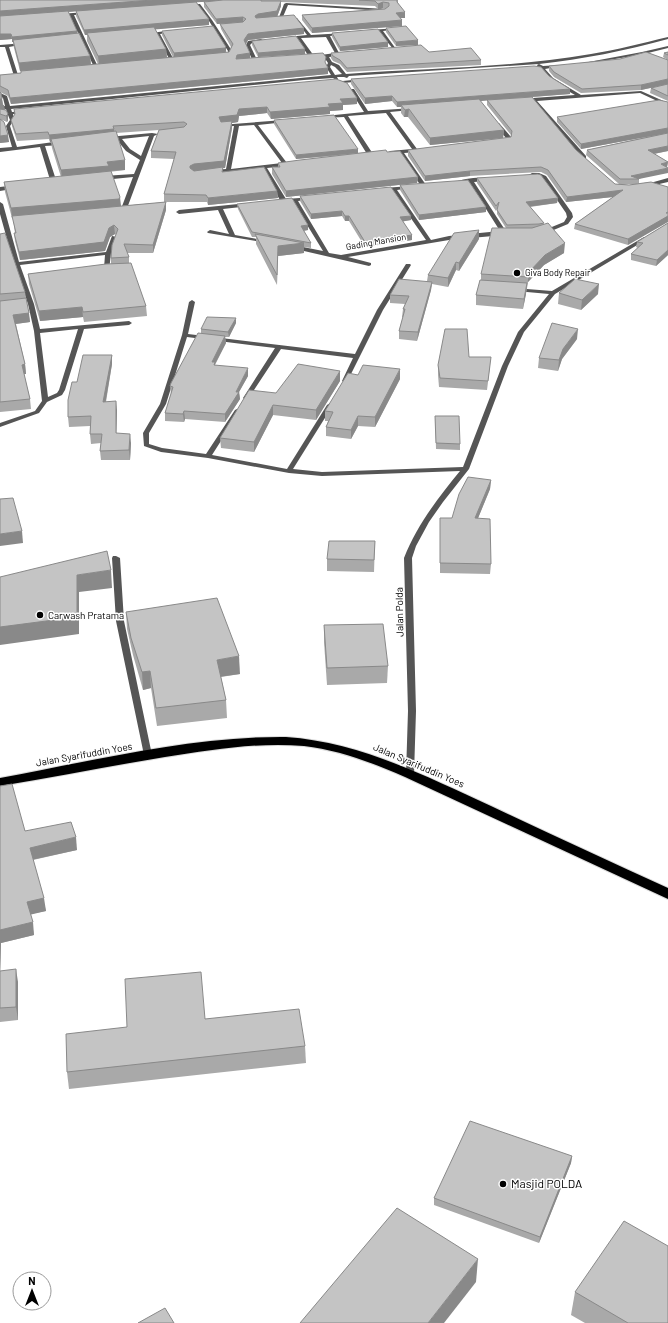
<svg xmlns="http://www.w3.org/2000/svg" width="668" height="1323" font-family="Barlow,sans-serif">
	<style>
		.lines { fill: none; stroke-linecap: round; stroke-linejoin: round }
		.highway-casing { stroke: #dbdbdb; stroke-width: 2 }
		.street { fill: #555; fill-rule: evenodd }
		.highway { fill: #000; fill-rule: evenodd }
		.wall { fill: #a9a9a9; fill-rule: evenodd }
		.shaded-wall { fill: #898989 }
		.building { fill: #c4c4c4; stroke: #898989 }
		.poi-dot { fill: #000; stroke: #fff; stroke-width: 1.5 }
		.labels { text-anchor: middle; stroke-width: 3; stroke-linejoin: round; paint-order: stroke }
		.far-street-label { font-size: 9px; fill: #000; stroke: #fff }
		.far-poi-label { font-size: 9px; fill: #000; stroke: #fff; text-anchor: start }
		.street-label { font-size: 10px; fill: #000; stroke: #fff }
		.poi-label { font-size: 10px; fill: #000; stroke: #fff; text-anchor: start }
		.near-poi-label { font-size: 12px; fill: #000; stroke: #fff; text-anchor: start }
	</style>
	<rect width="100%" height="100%" fill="#fff"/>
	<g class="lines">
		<defs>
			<path id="highway" d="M 286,737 C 360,742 425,776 491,806 C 550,834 609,861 668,888 L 668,899 L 405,777 C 373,763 339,750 304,746 C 257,742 211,750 165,757 C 110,766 55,777 0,786 L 0,778 C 92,761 193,736 286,737 Z"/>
		</defs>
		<!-- highway casing -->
		<use href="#highway" class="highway-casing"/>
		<!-- street -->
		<g class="street">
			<path d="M 286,3 L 385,9 L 387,10 L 385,11 L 288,5 L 282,19 L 278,20 L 284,4 Z"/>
			<path d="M 196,4 L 200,4 L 212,20 L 232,51 L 232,54 L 222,57 L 222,55 L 228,52 L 228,51 L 209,21 L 196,5 Z"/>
			<path d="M 86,12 L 88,12 L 88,14 L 74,15 L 98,67 L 96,68 L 94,67 L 70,16 L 60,16 L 58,15 L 60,14 Z"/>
			<path d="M 297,18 L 311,35 L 345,33 L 345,34 L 330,36 L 339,53 L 343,54 L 338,56 L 329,57 L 332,62 L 339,65 L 346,74 C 428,68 511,68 591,54 C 617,50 642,43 668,37 L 668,39 C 625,51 583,59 539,64 L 543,66 L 561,65 L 561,66 L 545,69 L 553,78 L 581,95 L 641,91 L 668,103 L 668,106 L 640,93 L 537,101 L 586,156 L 586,158 L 582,158 L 532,101 L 524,101 L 522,100 L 533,98 L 575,95 L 549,80 L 540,69 L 531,70 L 529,69 L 538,67 L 537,65 L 539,64 L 349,76 L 347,78 L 344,77 L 337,77 L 338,79 L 336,80 L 333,78 L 304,80 L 11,109 L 12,112 L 25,111 L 27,112 L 25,113 L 13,114 L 14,120 L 10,126 L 17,147 L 61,141 L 64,143 L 61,145 L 45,146 L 57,183 L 54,185 L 51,183 L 40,147 L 0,152 L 0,148 L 12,147 L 6,126 L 10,120 L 8,115 L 0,115 L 0,113 L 7,112 L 6,109 L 0,109 L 0,107 L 5,106 L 3,98 L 0,96 L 0,93 L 7,96 L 10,106 L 331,75 L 326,67 L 328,63 L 324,57 L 310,58 L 297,39 L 287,39 L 285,38 L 287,37 L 307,35 L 295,19 ZM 326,37 L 335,53 L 314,56 L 301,38 ZM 331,65 L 335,67 L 342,74 L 335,75 L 330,67 Z"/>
			<path d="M 399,28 L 399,29 L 383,31 L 396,49 L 394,50 L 379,32 L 369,32 L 367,31 L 369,30 Z"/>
			<path d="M 173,30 L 175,31 L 175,32 L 160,34 L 174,60 L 172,61 L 170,60 L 155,34 L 146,35 L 144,34 Z"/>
			<path d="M 261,39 L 263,40 L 263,41 L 252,43 L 250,45 L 257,60 L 263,61 L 261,62 L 253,62 L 246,45 L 248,41 Z"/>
			<path d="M 25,43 L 25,44 L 9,47 L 18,75 L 14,76 L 5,47 L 0,47 L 0,45 Z"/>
			<path d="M 668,46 L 668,48 L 648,53 L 668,61 L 668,64 L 645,54 L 585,64 L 583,63 L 642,52 Z"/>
			<path d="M 362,79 L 364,79 L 364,81 L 333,84 L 331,83 L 333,82 Z"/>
			<path d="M 350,89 L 354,89 L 368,111 L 413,108 L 413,109 L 411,110 L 390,112 L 417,149 L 421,150 L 418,152 L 404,153 L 426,185 L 425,186 L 421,186 L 399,154 L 390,155 L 387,153 L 390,151 L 412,149 L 386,113 L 348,116 L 373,154 L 370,156 L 367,154 L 344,117 L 323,118 L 323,116 L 325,116 L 364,112 L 350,90 Z"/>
			<path d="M 284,120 L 286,121 L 286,122 L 258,125 L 287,163 L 290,164 L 287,166 L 267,168 L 286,199 L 313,197 L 313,199 L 298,201 L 329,253 L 341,255 L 426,240 L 392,191 L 381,191 L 381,189 L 383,188 L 411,186 L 411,188 L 397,190 L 431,240 L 449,236 L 500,231 L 469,182 L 458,184 L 455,182 C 461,179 483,176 489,179 L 486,181 L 474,182 L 507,233 L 504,235 L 449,240 L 348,257 L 371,263 L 371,265 L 369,266 L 291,248 L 290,247 L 293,245 L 323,251 L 293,202 L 281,202 L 262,168 L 213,174 L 210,172 L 213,170 L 226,169 L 234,126 L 222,127 L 220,126 L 220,125 ZM 254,125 L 282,163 L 231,169 L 239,126 Z"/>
			<path d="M 495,123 L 499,123 L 511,137 L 510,141 L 500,143 L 500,141 L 506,138 L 495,125 Z"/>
			<path d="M 152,133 L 158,134 L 154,136 L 126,211 L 123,213 L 116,212 L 116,210 L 121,209 L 133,177 L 103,180 L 100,178 L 103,176 L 134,174 L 140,160 L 126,151 L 117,140 L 108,141 L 105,139 L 108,137 ZM 149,136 L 141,156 L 130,149 L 122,139 Z"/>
			<path d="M 539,173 L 546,176 L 572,213 L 573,217 L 568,224 L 544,234 L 542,233 L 542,231 L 564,222 L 567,217 L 566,213 L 542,178 L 529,175 L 532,173 Z"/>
			<path d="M 668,178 L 668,182 L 646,187 L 643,185 Z"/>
			<path d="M 16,185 L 18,186 L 18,188 L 0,191 L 0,187 Z"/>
			<path d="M 0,202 L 3,204 L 19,262 L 106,252 L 112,236 L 117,237 L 111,253 L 109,271 L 102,272 L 99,270 L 104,268 L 105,255 L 20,265 L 34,304 L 40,329 L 129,321 L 132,323 L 129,325 L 84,329 L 65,390 L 62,395 L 47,402 L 39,413 L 0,427 L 0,423 L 35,411 L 42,401 L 34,331 L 28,304 L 14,264 L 0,214 ZM 78,329 L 59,390 L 57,393 L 48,397 L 40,333 Z"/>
			<path d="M 248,203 L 251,205 L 250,206 L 223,209 L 235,235 L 268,241 L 268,243 L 208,233 L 207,232 L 210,230 L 229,234 L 218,210 L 179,214 L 176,212 L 179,210 Z"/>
			<path d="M 644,237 L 649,238 L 555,294 L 524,332 L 508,366 L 469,469 L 443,502 L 429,522 L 416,546 L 412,558 L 416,711 L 414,774 L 410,777 L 407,776 L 406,774 L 408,711 L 404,558 C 417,525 438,498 460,471 L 322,476 L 289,473 L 208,458 L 161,452 L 144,446 L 143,433 L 160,404 L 182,335 L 189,302 L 192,300 L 195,302 L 188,334 L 355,354 L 377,310 L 406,264 L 410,264 L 411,265 L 383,310 L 347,382 L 345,383 L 342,381 L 353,358 L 281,349 L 248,399 L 244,399 L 243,398 L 275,348 L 187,337 L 166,404 L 149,433 L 149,444 L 162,448 L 206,454 L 235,410 L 237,409 L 240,411 L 212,455 L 287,469 L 327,405 L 330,403 L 333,405 L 293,469 L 322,472 L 463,467 L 502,366 L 518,332 L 549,294 L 516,291 L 514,290 L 514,288 L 552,291 Z"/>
			<path d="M 113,556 L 116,556 L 120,558 L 124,621 L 152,755 L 148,758 L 144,755 L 116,621 L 112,558 Z"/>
		</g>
		<!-- highway -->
		<use href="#highway" class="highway"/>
	</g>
	<!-- wall -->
	<g class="wall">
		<path d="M 0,0 L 398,0 L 398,3 L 405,18 L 401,18 L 402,26 L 312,33 L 302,20 L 302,15 L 378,9 L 375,6 L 281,2 L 281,6 L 277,17 L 304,28 L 304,34 L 248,40 L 246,43 L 250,58 L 326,63 L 326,64 L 328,68 L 328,74 L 11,104 L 8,96 L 0,92 L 0,75 L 21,73 L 21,71 L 20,71 L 14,48 L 13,42 L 12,42 L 12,39 L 0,40 ZM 196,2 L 204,2 L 204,7 L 217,24 L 220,24 L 221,29 L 231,47 L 229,52 L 226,52 L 226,51 L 162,31 L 162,35 L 173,57 L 167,57 L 166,49 L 155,29 L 209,25 ZM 383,8 L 386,8 L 379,9 ZM 76,11 L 76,16 L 85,35 L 87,35 L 87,41 L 98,64 L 91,64 L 90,56 L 77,33 L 68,12 Z"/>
		<path d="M 386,28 L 418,45 L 396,46 L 386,32 Z"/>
		<path d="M 332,33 L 388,42 L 388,47 L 340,51 L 332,37 Z"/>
		<path d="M 252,41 L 305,49 L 305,54 L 258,57 L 252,45 Z"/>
		<path d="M 429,52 L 481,60 L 481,65 L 347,72 L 340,64 L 333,61 L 331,58 L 331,53 Z"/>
		<path d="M 668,52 L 668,60 L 663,57 L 664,53 Z"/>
		<path d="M 668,60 L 668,101 L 650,93 L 651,88 L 660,86 L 641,90 L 581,93 L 554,77 L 549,71 L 549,66 Z"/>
		<path d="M 549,76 L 570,94 L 496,100 L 576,150 L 615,184 L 619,184 L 586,155 L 587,150 L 651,136 L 581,149 L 557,122 L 557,117 L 668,102 L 668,151 L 654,154 L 668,162 L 667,167 L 639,179 L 639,184 L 622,184 L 629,185 L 651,182 L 628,245 L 574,229 L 575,224 L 613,197 L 566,202 L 547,175 L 541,172 L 470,176 L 425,181 L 408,156 L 408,150 L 511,137 L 511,135 L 487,105 L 487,100 L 480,101 L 504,130 L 503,138 L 430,145 L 408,117 L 404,117 L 401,113 L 401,107 L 397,107 L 392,101 L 365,104 L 351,84 L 351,79 Z"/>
		<path d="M 0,92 L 2,99 L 3,104 L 8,120 L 7,122 L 2,120 L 9,142 L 0,143 Z"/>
		<path d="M 357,98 L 357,104 L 343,105 L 343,110 L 330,111 L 330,114 L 271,119 L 267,113 L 239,116 L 238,122 L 232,123 L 232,128 L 225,168 L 223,168 L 223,172 L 277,191 L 278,198 L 208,205 L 207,202 L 164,202 L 164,194 L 174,159 L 151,158 L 151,151 L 159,130 L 116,133 L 125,170 L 109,172 L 121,206 L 166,202 L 166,210 L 153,253 L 127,253 L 129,257 L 129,263 L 146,306 L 147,316 L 84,322 L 83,317 L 40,321 L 29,284 L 28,274 L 111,264 L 111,258 L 116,235 L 115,234 L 110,237 L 105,251 L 20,260 L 15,241 L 14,233 L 15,233 L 13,218 L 12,218 L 5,192 L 4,182 L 61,177 L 52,148 L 51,142 L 50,142 L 49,139 L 17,141 L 12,126 L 11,120 Z"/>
		<path d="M 274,120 L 358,153 L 387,152 L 418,177 L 417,183 L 286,197 L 272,174 L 272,167 L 278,167 L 278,163 L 346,155 L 296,159 L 274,124 Z"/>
		<path d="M 477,178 L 558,198 L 557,203 L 530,207 L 544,224 L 564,253 L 544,265 L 528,282 L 527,288 L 523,309 L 476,305 L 476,295 L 481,280 L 481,274 L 506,228 L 497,214 L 497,209 L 496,211 L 477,183 Z"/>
		<path d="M 400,185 L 486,207 L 486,212 L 419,220 L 400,190 Z"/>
		<path d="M 300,196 L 411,216 L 411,220 L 403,221 L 412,240 L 365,247 L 349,221 L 345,221 L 342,216 L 311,219 L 300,201 Z"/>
		<path d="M 237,204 L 308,225 L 308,230 L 304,231 L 311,243 L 311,248 L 304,247 L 304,253 L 278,256 L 277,285 L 256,244 L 256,237 L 252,237 L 238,209 Z"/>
		<path d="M 668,223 L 668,255 L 656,266 L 631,260 L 631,254 L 638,248 L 636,247 L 637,242 Z"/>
		<path d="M 0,234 L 25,292 L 30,322 L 16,324 L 25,364 L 26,374 L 24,374 L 30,399 L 31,409 L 0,412 Z"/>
		<path d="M 479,239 L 459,271 L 456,270 L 448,287 L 432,284 L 431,290 L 417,341 L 399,339 L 399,331 L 403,317 L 402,317 L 403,309 L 405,304 L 390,303 L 390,295 L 427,281 L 428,275 Z"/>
		<path d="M 559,293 L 598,294 L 581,310 L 558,304 Z"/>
		<path d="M 236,323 L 229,337 L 225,337 L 226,343 L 215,365 L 248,376 L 239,392 L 240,399 L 225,422 L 185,419 L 184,422 L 165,421 L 165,413 L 171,394 L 170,386 L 201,333 L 201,329 Z"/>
		<path d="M 577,339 L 562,359 L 558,371 L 538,368 L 539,358 Z"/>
		<path d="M 112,355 L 112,364 L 106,402 L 117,410 L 116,433 L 131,443 L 130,460 L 101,460 L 100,451 L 101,443 L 91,444 L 90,434 L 90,426 L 69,427 L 68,417 L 77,382 Z"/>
		<path d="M 469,357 L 490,366 L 487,390 L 439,387 L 438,375 L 438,365 Z"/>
		<path d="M 358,375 L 400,379 L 375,427 L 358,426 L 351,439 L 326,436 L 326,427 L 328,421 L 325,421 L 325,411 Z"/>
		<path d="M 340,381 L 316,420 L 273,415 L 254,452 L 221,448 L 220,438 L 276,393 Z"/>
		<path d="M 435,416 L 460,444 L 460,450 L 436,449 Z"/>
		<path d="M 491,480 L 490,489 L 478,518 L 491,564 L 490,574 L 440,573 L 440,518 L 452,518 Z"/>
		<path d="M 375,541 L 374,572 L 327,571 L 327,559 Z"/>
		<path d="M 126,612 L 240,674 L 221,677 L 226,700 L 227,718 L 157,726 L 151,688 L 143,690 L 133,655 L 127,629 Z"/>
		<path d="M 324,625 L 388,666 L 387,683 L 327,685 L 324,642 Z"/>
		<path d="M 0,786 L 25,831 L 77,850 L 33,860 L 46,911 L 30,914 L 34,935 L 1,943 L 0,971 L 18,982 L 18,1020 L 0,1022 Z"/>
		<path d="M 205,1019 L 305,1046 L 306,1063 L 69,1089 L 67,1072 Z"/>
		<path d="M 572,1156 L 571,1163 L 539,1243 L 434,1205 L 434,1198 Z"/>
		<path d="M 575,1292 L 668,1323 L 585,1323 L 571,1315 Z"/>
	</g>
	<!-- shaded-wall -->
	<g class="shaded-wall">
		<path d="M 153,0 L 228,0 L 0,17 L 0,11 Z"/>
		<path d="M 281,1 L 281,6 L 277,17 L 256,22 L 255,16 L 258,14 Z"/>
		<path d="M 383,2 L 383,8 L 378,10 L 378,4 Z"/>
		<path d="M 405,12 L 405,18 L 396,18 L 396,13 Z"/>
		<path d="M 243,17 L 243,22 L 217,24 L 216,19 Z"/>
		<path d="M 209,19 L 209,25 L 88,35 L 87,33 L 87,35 L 85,35 L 84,30 Z"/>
		<path d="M 402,20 L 402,26 L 312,33 L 312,28 Z"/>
		<path d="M 304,28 L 304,34 L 248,40 L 245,46 L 244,40 L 248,34 Z"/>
		<path d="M 77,31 L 78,37 L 13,40 L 13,42 L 12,42 L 12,37 Z"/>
		<path d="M 0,34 L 11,34 L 12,39 L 0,40 Z"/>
		<path d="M 418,40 L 418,45 L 396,46 L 396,42 Z"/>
		<path d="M 388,42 L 388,47 L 340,51 L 340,47 Z"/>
		<path d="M 226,47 L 226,51 L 225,53 L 174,57 L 174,53 Z"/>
		<path d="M 166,49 L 167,58 L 99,64 L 98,56 Z"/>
		<path d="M 305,49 L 305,54 L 258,57 L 258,53 Z"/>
		<path d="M 250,53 L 250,59 L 236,59 L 237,55 Z"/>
		<path d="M 90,56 L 91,65 L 20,71 L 19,63 Z"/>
		<path d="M 328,68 L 328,74 L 11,104 L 10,98 Z"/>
		<path d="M 668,79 L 668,84 L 641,90 L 641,85 Z"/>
		<path d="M 570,89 L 570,94 L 402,107 L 401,105 L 401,107 L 397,107 L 397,102 Z"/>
		<path d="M 392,96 L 392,101 L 365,104 L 365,98 Z"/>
		<path d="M 357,98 L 357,104 L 343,105 L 343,110 L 330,111 L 330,114 L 271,119 L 270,112 L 328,104 L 340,99 Z"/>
		<path d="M 0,99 L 2,99 L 3,105 L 4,105 L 5,111 L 0,112 Z"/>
		<path d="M 267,107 L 267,113 L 239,116 L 238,122 L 232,123 L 232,128 L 225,168 L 223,168 L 223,174 L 190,173 L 190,166 L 219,124 L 219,117 L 239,109 Z"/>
		<path d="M 409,109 L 408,117 L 404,117 L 405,110 Z"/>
		<path d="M 8,114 L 8,120 L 7,122 L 6,116 Z"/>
		<path d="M 668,128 L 668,133 L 581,149 L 581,144 Z"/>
		<path d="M 114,129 L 114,136 L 51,139 L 51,142 L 50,142 L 49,135 Z"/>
		<path d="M 504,130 L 503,138 L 430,145 L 430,138 Z"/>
		<path d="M 8,135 L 9,142 L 0,143 L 0,136 Z"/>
		<path d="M 668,146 L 668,151 L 648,155 L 648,150 Z"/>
		<path d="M 358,149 L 358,153 L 296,159 L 296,155 Z"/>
		<path d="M 125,160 L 125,170 L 109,171 L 62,180 L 61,170 L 107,162 Z"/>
		<path d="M 668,162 L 667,167 L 661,164 Z"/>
		<path d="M 668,168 L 668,173 L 639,179 L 631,176 Z"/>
		<path d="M 470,171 L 470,176 L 425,181 L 425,176 Z"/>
		<path d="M 418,177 L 417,183 L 286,197 L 286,191 Z"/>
		<path d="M 623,190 L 622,196 L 566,202 L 567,197 Z"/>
		<path d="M 277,191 L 278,198 L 208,205 L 208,198 Z"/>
		<path d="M 120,197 L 121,206 L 120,209 L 12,218 L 11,208 Z"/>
		<path d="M 558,198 L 557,203 L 526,207 L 526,202 Z"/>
		<path d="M 166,202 L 166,210 L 153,253 L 153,245 Z"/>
		<path d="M 486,207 L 486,212 L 419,220 L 419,215 Z"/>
		<path d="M 342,211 L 342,216 L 311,219 L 311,214 Z"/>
		<path d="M 668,212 L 668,222 L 628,245 L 628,239 Z"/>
		<rect x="345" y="216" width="4" height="5"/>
		<path d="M 411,216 L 411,220 L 400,222 L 400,217 Z"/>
		<path d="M 114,225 L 115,234 L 110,237 L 105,251 L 20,260 L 19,252 L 109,228 Z"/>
		<path d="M 308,225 L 308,230 L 301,231 L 301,226 Z"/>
		<path d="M 479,230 L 479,239 L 459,271 L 459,263 Z"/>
		<path d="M 412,235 L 412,240 L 365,247 L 365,242 Z"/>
		<path d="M 304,243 L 304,253 L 278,256 L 277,285 L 278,246 Z"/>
		<path d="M 565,243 L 564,253 L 544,265 L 528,282 L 527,288 L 529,272 L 545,255 Z"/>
		<path d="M 668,250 L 668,255 L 656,266 L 657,260 Z"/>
		<path d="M 456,262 L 456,270 L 448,287 L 448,278 Z"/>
		<path d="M 432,282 L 431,290 L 417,341 L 418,332 Z"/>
		<path d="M 527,283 L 526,294 L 523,309 L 524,299 Z"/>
		<path d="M 599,284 L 598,294 L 581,310 L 582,300 Z"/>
		<path d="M 82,307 L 83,317 L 40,321 L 39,311 Z"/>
		<path d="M 29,313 L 30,322 L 15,324 L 13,315 Z"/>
		<path d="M 236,318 L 236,323 L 229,337 L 228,332 Z"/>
		<path d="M 578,329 L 577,339 L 562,359 L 558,371 L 559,360 L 563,349 Z"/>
		<path d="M 225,336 L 226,343 L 215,364 L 215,370 L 212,362 Z"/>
		<path d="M 112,355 L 112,364 L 104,411 L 103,402 Z"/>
		<path d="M 25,364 L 26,374 L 23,374 L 22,365 Z"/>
		<path d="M 248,368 L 248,376 L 239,392 L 240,399 L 225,422 L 225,414 Z"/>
		<path d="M 400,369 L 400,379 L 375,427 L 375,417 Z"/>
		<path d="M 340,371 L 340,381 L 316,420 L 316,410 Z"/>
		<path d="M 116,401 L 117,410 L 116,443 Z"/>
		<path d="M 273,405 L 273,415 L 254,452 L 254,442 Z"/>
		<path d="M 184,411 L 185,419 L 184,422 L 183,414 Z"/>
		<path d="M 358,416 L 358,426 L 351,439 L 351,430 Z"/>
		<path d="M 130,434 L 131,443 L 130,460 L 129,450 Z"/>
		<path d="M 491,480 L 490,489 L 474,528 L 475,518 Z"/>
		<path d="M 22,531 L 23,543 L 0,546 L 0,534 Z"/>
		<path d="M 111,570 L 112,588 L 79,592 L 79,634 L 0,645 L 0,627 L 77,575 Z"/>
		<path d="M 239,656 L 240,674 L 218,677 L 217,660 Z"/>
		<path d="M 150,671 L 151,688 L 143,690 L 142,672 Z"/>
		<path d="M 76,837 L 77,850 L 31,860 L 30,848 Z"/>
		<path d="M 44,898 L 46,911 L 29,915 L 27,902 Z"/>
		<path d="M 33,922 L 34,935 L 1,943 L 0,984 L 0,930 Z"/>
		<path d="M 16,969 L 18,982 L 18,1020 L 16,1007 Z"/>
		<path d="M 572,1156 L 571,1163 L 539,1243 L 540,1237 Z"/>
		<path d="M 478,1259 L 476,1282 L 444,1323 L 428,1323 Z"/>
	</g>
	<!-- building -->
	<g class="building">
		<path d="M 0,0 L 153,0 L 0,11 Z"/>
		<path d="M 223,0 L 261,0 L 261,1 L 281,1 L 277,11 L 258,14 L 255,16 L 256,18 L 294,15 L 304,28 L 248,34 L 244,40 L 250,53 L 237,55 L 236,59 L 323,53 L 326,57 L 325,62 L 328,68 L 10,98 L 8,90 L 0,86 L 0,75 L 21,73 L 21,71 L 229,52 L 233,44 L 220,24 L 243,22 L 246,19 L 243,17 L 216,19 L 204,2 Z"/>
		<path d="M 359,0 L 397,0 L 397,2 L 405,12 L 396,13 L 402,20 L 312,28 L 302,15 L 385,9 L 389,6 L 389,3 L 383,2 L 378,4 L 375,1 Z"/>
		<path d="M 196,2 L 209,19 L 84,30 L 76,11 Z"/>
		<path d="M 68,11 L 77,31 L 12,37 L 11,34 L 0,34 L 0,16 Z"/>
		<path d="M 213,26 L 226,47 L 225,48 L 174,53 L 162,31 Z"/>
		<path d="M 406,26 L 418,40 L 396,42 L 386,28 Z"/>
		<path d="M 154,27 L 166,49 L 98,56 L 87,33 Z"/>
		<path d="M 378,29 L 388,42 L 340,47 L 332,33 Z"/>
		<path d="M 79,33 L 90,56 L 19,63 L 13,40 Z"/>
		<path d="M 296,36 L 305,49 L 258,53 L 252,41 Z"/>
		<path d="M 421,45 L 429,52 L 471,48 L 481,60 L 347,68 L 340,60 L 333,56 L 331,53 Z"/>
		<path d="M 646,52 L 668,60 L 668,79 L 641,85 L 582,89 L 554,72 L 549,66 L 620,59 Z"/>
		<path d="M 668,52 L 668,55 L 664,53 Z"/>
		<path d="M 534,66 L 541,67 L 549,76 L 570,89 L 397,102 L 392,96 L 365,98 L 351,79 Z"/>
		<path d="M 336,79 L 347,83 L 357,98 L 340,99 L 343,103 L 328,104 L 330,107 L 270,112 L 267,107 L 239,109 L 237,115 L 219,117 L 221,122 L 232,121 L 224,161 L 194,164 L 190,166 L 190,168 L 194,171 L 223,167 L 222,172 L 264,167 L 277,191 L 208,198 L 206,195 L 164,194 L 176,152 L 151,151 L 159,130 L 184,127 L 187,124 L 184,122 L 113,126 L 114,129 L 49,135 L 48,132 L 16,134 L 11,120 L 15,114 L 14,109 Z"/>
		<path d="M 668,84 L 668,96 L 651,88 Z"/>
		<path d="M 0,92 L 1,93 L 2,99 L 0,99 Z"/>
		<path d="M 532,97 L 576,150 L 615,184 L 629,185 L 651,182 L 668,187 L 668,212 L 666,213 L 668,213 L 668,216 L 628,239 L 575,224 L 623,190 L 567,197 L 548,170 L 541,167 L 470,171 L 425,176 L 408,150 L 511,137 L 512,131 L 487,100 Z"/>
		<path d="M 479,99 L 504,130 L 430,138 L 409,109 L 405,110 L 401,105 Z"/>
		<path d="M 659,100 L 668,102 L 668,128 L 581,144 L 557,117 Z"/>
		<path d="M 0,109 L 6,110 L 8,114 L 6,116 L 0,114 Z"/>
		<path d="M 334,115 L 358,149 L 296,155 L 274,120 Z"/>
		<path d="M 0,119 L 4,122 L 8,135 L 0,136 Z"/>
		<path d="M 116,131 L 125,160 L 107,162 L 109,166 L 61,170 L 51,139 Z"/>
		<path d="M 668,133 L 668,146 L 648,150 L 668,162 L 661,164 L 668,168 L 631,176 L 639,179 L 620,179 L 587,150 Z"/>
		<path d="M 386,150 L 387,152 L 400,151 L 418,177 L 286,191 L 272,167 L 280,167 L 278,163 L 300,160 Z"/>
		<path d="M 111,171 L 120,197 L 119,199 L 11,208 L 4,182 Z"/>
		<path d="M 538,174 L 541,175 L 558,198 L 526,202 L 544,223 L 539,224 L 507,225 L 497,210 L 499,202 L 496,206 L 477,178 Z"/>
		<path d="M 468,180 L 486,207 L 419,215 L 400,185 Z"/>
		<path d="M 391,187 L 411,216 L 400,217 L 412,235 L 365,242 L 349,216 L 345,216 L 342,211 L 311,214 L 300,196 Z"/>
		<path d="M 292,198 L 308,225 L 301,226 L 311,243 L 252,232 L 237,204 Z"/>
		<path d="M 166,202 L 153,245 L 124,244 L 129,257 L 111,258 L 112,245 L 118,229 L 114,225 L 109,228 L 104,242 L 19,252 L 14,233 L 16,233 L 12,216 Z"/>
		<path d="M 548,223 L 565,243 L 545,255 L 529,272 L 528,277 L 481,274 L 492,228 L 532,228 Z"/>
		<path d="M 668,223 L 668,250 L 657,260 L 631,254 L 643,243 L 637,242 Z"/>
		<path d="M 479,230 L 459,263 L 456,262 L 448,278 L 428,275 L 454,233 Z"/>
		<path d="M 5,233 L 25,292 L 0,294 L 0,234 Z"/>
		<path d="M 255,234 L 304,243 L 278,246 L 277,275 Z"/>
		<path d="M 131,263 L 146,306 L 83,312 L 82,307 L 39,311 L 28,274 L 106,264 Z"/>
		<path d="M 399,279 L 432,282 L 418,332 L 399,331 L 405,309 L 403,309 L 409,296 L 390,295 Z"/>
		<path d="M 575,279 L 599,284 L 582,300 L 559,293 Z"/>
		<path d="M 480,280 L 527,283 L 524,299 L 476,295 Z"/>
		<path d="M 26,298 L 29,313 L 13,315 L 25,364 L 22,365 L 30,399 L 0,402 L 0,301 Z"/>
		<path d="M 207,317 L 236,318 L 228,332 L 201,329 Z"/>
		<path d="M 552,323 L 578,329 L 563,349 L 559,360 L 539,358 Z"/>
		<path d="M 445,329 L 467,329 L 469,357 L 491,357 L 488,381 L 440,378 L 438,365 Z"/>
		<path d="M 198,333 L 225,336 L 212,362 L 215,362 L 214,365 L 248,368 L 236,392 L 239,392 L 225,414 L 184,411 L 183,414 L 165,413 L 173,387 L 170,386 L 171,383 Z"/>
		<path d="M 83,355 L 112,355 L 103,402 L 116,401 L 116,433 L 130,434 L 129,450 L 100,451 L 102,434 L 90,434 L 91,416 L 68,417 L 68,400 L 72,382 L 77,382 Z"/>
		<path d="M 298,364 L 340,371 L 316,410 L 273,405 L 254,442 L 220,438 L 249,390 L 276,393 Z"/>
		<path d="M 363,365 L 400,369 L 375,417 L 358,416 L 351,430 L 326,427 L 333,412 L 325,411 L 348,373 L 358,375 Z"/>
		<path d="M 435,416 L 459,416 L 460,444 L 436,443 Z"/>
		<path d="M 468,477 L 491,480 L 475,518 L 490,519 L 491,564 L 440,563 L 440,518 L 452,518 L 459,494 Z"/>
		<path d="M 13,498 L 22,531 L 0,534 L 0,499 Z"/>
		<path d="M 329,541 L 375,541 L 374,560 L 327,559 Z"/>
		<path d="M 107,551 L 111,570 L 77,575 L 77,617 L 0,627 L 0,577 Z"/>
		<path d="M 217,598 L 239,656 L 217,660 L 226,700 L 156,708 L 150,671 L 142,672 L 131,638 L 126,612 Z"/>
		<path d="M 383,624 L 388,666 L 327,668 L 324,625 Z"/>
		<path d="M 12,784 L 25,831 L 71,822 L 76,837 L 30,848 L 44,898 L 27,902 L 33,922 L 0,930 L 0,786 Z"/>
		<path d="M 16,969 L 16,1007 L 0,1008 L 0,971 Z"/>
		<path d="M 201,972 L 205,1019 L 299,1009 L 305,1046 L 67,1072 L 66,1034 L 127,1027 L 125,979 Z"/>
		<path d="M 470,1121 L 572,1156 L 540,1237 L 434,1198 Z"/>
		<path d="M 397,1208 L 478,1259 L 428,1323 L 300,1323 Z"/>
		<path d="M 624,1221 L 668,1246 L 668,1323 L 628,1323 L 575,1292 Z"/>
		<path d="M 165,1308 L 174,1323 L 138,1323 Z"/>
	</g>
	<!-- markers -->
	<g class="poi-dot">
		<circle cx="517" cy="273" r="4"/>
		<circle cx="40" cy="615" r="4"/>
		<circle cx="503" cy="1184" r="4"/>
	</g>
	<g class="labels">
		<!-- far-street labels -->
		<g class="far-street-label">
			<text transform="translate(376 242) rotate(-10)" y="3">Gading Mansion</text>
		</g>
		<!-- far-poi labels -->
		<g class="far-poi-label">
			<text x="525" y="276">Giva Body Repair</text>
		</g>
		<!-- street labels -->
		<g class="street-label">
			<text transform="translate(399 612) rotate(-91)" y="4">Jalan Polda</text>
			<text transform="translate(84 754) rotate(-10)" y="4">Jalan Syarifuddin Yoes</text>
			<text transform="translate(419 765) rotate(23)" y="4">Jalan Syarifuddin Yoes</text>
		</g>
		<!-- poi labels -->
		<g class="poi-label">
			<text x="48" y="619">Carwash Pratama</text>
		</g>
		<!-- near-poi labels -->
		<g class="near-poi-label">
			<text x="511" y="1188">Masjid POLDA</text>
		</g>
	</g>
	<!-- north arrow -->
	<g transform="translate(32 1291)"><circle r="19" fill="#ffffff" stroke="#999999"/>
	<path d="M0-3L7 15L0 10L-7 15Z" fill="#000000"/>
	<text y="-6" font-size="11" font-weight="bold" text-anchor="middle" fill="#000000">N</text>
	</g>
</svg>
